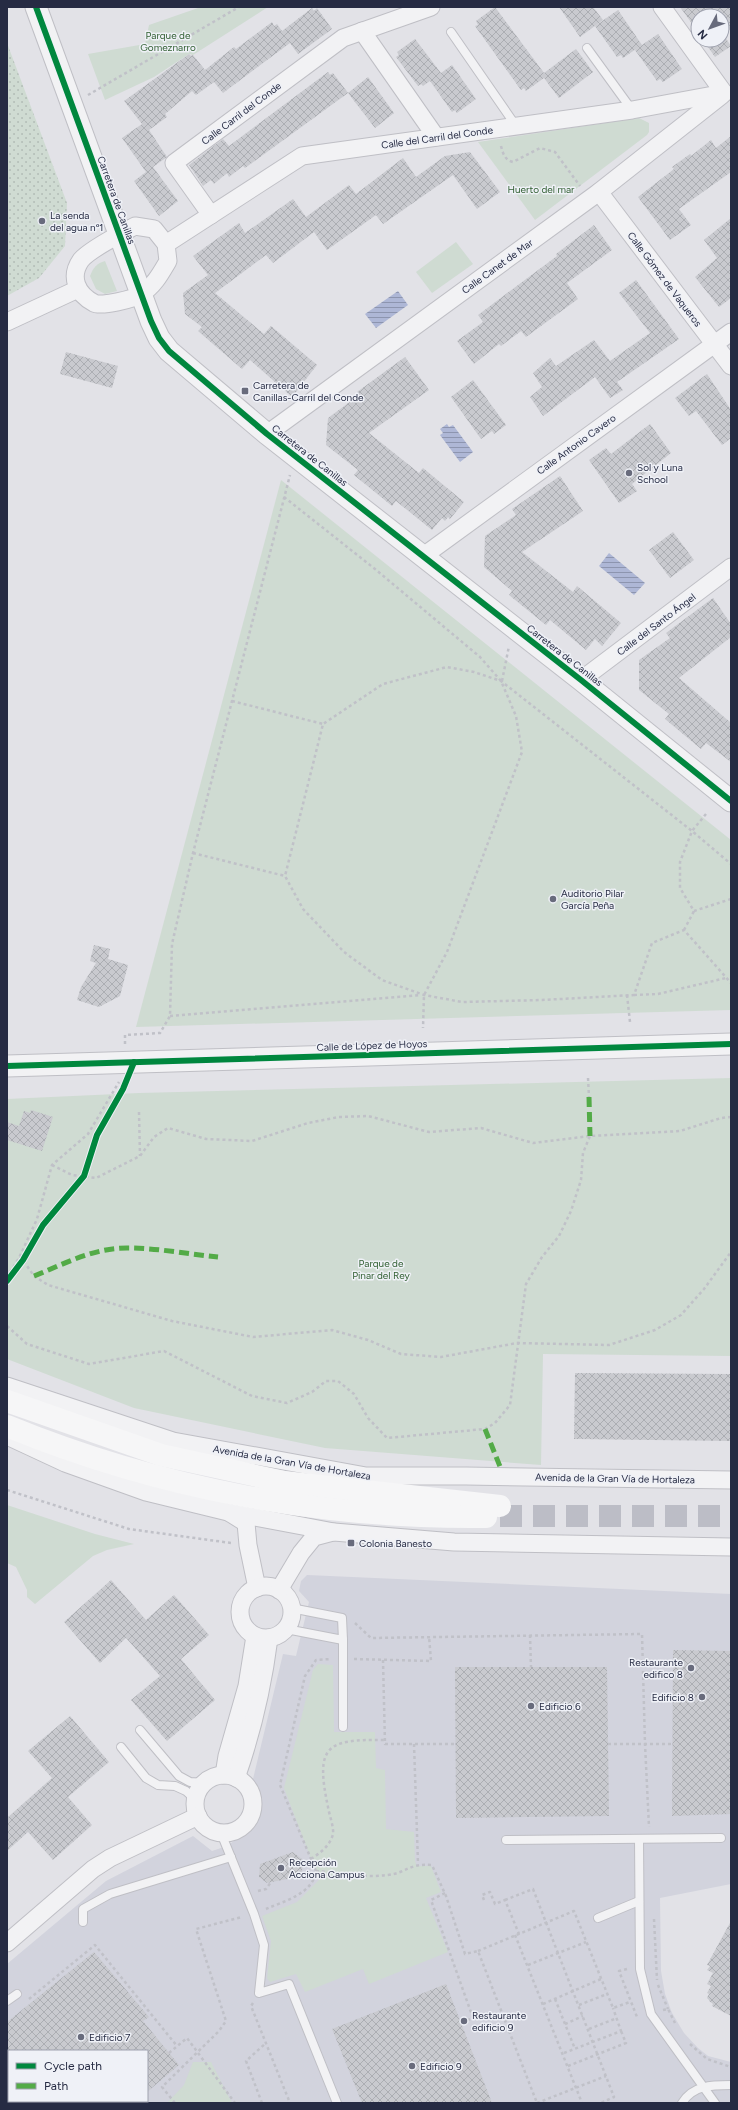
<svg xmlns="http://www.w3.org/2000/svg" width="738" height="2110" font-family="Figtree,sans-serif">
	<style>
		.built { fill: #d2d3dd; fill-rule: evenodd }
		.grass { fill: url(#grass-dots) }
		.green { fill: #cfdbd2 }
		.water { fill: url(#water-rules) }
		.building { fill: url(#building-cross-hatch) }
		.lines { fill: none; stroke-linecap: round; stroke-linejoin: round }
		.secondary-tunnel { stroke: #bcbdc6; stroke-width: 22; stroke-dasharray: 22 11; stroke-linecap: butt }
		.service-casing { stroke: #bfbfc5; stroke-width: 10 }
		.minor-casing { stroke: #bfbfc5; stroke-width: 19 }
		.tertiary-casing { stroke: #bfbfc5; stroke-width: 23 }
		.path { stroke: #c0c1c8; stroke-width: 2.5; stroke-dasharray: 3 3; stroke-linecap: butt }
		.service { stroke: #f2f2f4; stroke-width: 8 }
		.minor { stroke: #f2f2f4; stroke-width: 17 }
		.tertiary { stroke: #f2f2f4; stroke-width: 21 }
		.secondary { stroke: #f6f6f7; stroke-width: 22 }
		.quiet { stroke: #53ab47; stroke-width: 5; stroke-dasharray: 10 5; stroke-linecap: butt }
		.cycleway-casing { stroke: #eff1f7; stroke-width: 8 }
		.cycleway { stroke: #00873e; stroke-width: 6 }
		.poi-dot { fill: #686b7c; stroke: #eff1f7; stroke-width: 1.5 }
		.labels { text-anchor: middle; stroke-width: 3; stroke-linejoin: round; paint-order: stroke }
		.park-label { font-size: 10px; fill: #326033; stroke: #eff1f7 }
		.street-label { font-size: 10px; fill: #262b43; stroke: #eff1f7 }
		.poi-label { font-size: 10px; fill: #262b43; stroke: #eff1f7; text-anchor: start }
	</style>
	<defs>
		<pattern id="grass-dots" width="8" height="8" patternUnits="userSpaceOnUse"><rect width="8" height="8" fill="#cfdbd2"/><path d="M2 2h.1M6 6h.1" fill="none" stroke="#b2bcb6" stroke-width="1.8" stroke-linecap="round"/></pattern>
		<pattern id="water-rules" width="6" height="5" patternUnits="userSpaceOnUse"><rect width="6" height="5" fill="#aeb7d6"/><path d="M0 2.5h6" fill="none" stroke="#8d95af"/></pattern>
		<pattern id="building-cross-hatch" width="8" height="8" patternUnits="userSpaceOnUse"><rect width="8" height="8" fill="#c9cacf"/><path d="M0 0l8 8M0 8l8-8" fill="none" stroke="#acaeb3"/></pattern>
	</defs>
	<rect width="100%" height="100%" fill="#e2e2e7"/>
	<!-- built -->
	<path class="built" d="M 307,1575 L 731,1594 L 731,1884 L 660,1898 L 661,1971 L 665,1994 L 672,2013 L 684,2033 L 698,2048 L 708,2056 L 731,2062 L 731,2103 L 7,2103 L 7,1964 L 106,1881 L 193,1836 L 212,1851 L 227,1846 L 245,1833 L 255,1821 L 261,1805 L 253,1779 L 283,1654 L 296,1656 L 309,1602 L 299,1591 L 301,1581 ZM 9,2051 L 147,2051 L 147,2101 L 9,2101 Z"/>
	<!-- grass -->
	<path class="grass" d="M 7,43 L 67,203 L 65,246 L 39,278 L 7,296 Z"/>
	<!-- green -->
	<g class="green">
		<path d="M 201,7 L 268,7 L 193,55 L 189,54 L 154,77 L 105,100 L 88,54 L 145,44 L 149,25 Z"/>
		<path d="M 639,118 L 649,123 L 649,132 L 647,135 L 535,220 L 478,142 Z"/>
		<path d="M 456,242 L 473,264 L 432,293 L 416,272 Z"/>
		<path d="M 105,261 L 117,291 L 105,294 L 96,289 L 90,276 C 93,268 97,263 105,261 Z"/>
		<path d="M 281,480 L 731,840 L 731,1010 L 136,1027 Z"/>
		<path d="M 731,1078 L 731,1356 L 543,1354 L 541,1465 L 325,1448 L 134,1408 L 7,1359 L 7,1099 L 139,1093 Z"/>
		<path d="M 7,1505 L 95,1534 L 134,1544 L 107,1550 L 93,1556 L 35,1604 L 27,1597 L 27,1590 L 16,1567 L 7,1563 Z"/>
		<path d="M 318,1664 L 333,1665 L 334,1732 L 375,1732 L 376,1768 L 385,1770 L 386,1829 L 414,1832 L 415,1861 L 417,1866 L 431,1866 L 441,1892 L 426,1898 L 448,1952 L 369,1984 L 363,1969 L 305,1992 L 296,1974 L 270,1982 L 267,1978 L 271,1941 L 262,1916 L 297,1902 L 319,1880 L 284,1788 L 313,1670 Z"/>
		<path d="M 193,2062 L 211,2062 L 232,2103 L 167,2103 L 184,2085 Z"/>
	</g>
	<!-- water -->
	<g class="water">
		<path d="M 398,291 L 408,305 L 376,328 L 365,314 Z"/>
		<path d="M 447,424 L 449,427 L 453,425 L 473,452 L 460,462 L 440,435 L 443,433 L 440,429 Z"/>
		<path d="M 609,553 L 645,583 L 634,595 L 599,566 Z"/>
	</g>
	<!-- building -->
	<g class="building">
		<path d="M 495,7 L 544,73 L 576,49 L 593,72 L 559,98 L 544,78 L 526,91 L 524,88 L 521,90 L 475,26 L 478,25 L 476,21 Z"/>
		<path d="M 559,7 L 593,7 L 603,20 L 580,37 Z"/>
		<path d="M 680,7 L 731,7 L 731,29 L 723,34 L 731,46 L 715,57 L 703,40 L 722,40 L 722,16 L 698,16 L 698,32 Z"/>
		<path d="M 312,8 L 314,11 L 317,8 L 332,29 L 298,54 L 290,43 L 223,93 L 214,82 L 196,95 L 192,91 L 165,114 L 167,117 L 149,130 L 167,157 L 153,167 L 178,201 L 159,216 L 134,181 L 150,169 L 146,172 L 122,138 L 142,124 L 124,101 L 189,54 L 191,56 L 193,55 L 205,70 L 234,47 L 236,49 L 272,22 L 274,26 L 277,24 L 282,31 Z"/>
		<path d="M 618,10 L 642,45 L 658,34 L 682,69 L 663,82 L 660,79 L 657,81 L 635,50 L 639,47 L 623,58 L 621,55 L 617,57 L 595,26 Z"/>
		<path d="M 415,39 L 441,73 L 452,65 L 476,99 L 457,113 L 455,110 L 452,112 L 430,81 L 423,86 L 421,84 L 418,86 L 396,57 L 399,55 L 397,52 Z"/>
		<path d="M 328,72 L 330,75 L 333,73 L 348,93 L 245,168 L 243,166 L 229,177 L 227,173 L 214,184 L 211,180 L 203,186 L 189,165 L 223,139 L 229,146 Z"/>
		<path d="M 368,77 L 394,113 L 375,128 L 348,93 Z"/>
		<path d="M 731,136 L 731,172 L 679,209 L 691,225 L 670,240 L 638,197 L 674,169 L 672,167 L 690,154 L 691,156 L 711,140 L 716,148 Z"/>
		<path d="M 470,152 L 500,192 L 477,209 L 453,175 L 383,224 L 376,215 L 327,250 L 314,232 L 273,263 L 266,255 L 215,293 L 264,334 L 271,326 L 317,365 L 292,397 L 250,360 L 242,369 L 198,331 L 202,327 L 185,314 L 183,293 L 208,275 L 193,256 L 239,223 L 245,233 L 293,199 L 306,217 L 349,185 L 356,194 L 403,158 L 416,177 L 445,156 Z"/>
		<path d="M 731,218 L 731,298 L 719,307 L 695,277 L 717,258 L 704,240 Z"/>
		<path d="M 594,225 L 612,250 L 567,283 L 578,299 L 526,337 L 521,331 L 501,346 L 499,344 L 474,364 L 457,341 L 483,322 L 478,315 L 557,256 L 556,254 Z"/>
		<path d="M 636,280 L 679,339 L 617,382 L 623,390 L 610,398 L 595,377 L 543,416 L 530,397 L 542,387 L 533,373 L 550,358 L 556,366 L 594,340 L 610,361 L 650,333 L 619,293 Z"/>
		<path d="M 66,352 L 118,366 L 112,388 L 60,374 Z"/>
		<path d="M 405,357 L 429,390 L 369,433 L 419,473 L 423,468 L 464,502 L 450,519 L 448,517 L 445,521 L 442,518 L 432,530 L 396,501 L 392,506 L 354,475 L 358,470 L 326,445 L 328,418 L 359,395 L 357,392 Z"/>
		<path d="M 707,374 L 731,410 L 731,438 L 722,445 L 696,411 L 689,416 L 675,398 Z"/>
		<path d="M 473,380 L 506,425 L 494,434 L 492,431 L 481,439 L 451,397 Z"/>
		<path d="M 650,424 L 671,453 L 632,484 L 637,491 L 619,503 L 589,460 L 606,448 L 611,454 Z"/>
		<path d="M 560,476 L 583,511 L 522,552 L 573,592 L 577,586 L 621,623 L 602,646 L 595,639 L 586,650 L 550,620 L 546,625 L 509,595 L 512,591 L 484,567 L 485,536 L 516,515 L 512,509 Z"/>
		<path d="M 673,532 L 694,560 L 670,578 L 649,550 Z"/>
		<path d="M 713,598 L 731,624 L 731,637 L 679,678 L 731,723 L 731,762 L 706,743 L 701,749 L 665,719 L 669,714 L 639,690 L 639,660 L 670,638 L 666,633 Z"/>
		<path d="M 94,945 L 110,949 L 108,959 L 128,965 L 120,996 L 99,1007 L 77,1000 L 81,987 L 96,963 L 90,961 Z"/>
		<path d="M 31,1110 L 53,1117 L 42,1151 L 7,1140 L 7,1122 L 19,1126 L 24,1111 L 30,1113 Z"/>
		<path d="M 575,1373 L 731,1374 L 731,1441 L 574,1439 Z"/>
		<path d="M 111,1580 L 146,1620 L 174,1595 L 209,1635 L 181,1659 L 215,1700 L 167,1741 L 131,1700 L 160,1676 L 126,1638 L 100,1663 L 64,1622 Z"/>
		<path d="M 673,1650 L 731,1651 L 731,1814 L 672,1816 Z"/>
		<path d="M 455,1667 L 607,1667 L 609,1816 L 456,1818 Z"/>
		<path d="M 70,1716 L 109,1762 L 68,1797 L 92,1825 L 53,1860 L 28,1832 L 7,1851 L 7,1818 L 52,1778 L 28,1751 Z"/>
		<path d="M 293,1852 L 303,1860 L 302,1871 L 292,1878 L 267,1883 L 259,1877 L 260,1864 Z"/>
		<path d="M 731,1921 L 731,2016 L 712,2006 L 713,2004 L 709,2001 L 709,2000 L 707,1998 L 709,1994 L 707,1993 L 711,1986 L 707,1984 L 713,1973 L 707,1970 L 710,1966 L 707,1965 Z"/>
		<path d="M 94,1952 L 149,2017 L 143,2021 L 179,2065 L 147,2092 L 147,2051 L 7,2051 L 7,2022 Z"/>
		<path d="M 446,1984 L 492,2103 L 362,2103 L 332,2029 Z"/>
	</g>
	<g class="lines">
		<!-- secondary-tunnel -->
		<path class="secondary-tunnel" d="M 500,1516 L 731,1516"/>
		<defs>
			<g id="service">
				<path d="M 451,32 L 516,126"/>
				<path d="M 587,48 L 632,110"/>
				<path d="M 286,1629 L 343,1640 L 342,1618 L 291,1608"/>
				<path d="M 343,1727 L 343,1640"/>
				<path d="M 140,1730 L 179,1776 L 190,1782 L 205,1783"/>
				<path d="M 121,1747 L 146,1778 L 158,1785 L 175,1786 L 186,1791 L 196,1800"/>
				<path d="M 221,1833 L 254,1914 L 264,1945 L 259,1993 L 289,1984 L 337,2103"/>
				<path d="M 639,1839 L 640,1969 L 651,2014 L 715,2103"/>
				<path d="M 506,1840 L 721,1838"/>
				<path d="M 598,1918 L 639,1901"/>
				<path d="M 83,1922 L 83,1909 L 110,1894 L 231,1857"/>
				<path d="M 7,2001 L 17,1994"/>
				<path d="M 682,2103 C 693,2085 712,2085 731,2085"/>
			</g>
			<g id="minor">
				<path d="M 662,7 L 724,93"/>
				<path d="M 362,31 L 436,137"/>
				<path d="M 599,192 L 731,366"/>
				<path d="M 211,215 L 174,163 L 343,38 L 431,7"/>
				<path d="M 135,226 L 154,229 L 166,244 L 168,261 C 161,273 154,286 141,294 C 134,299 101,307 94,303 C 77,294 69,277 81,260 C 90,249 122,233 135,226 Z"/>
				<path d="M 166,244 L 302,156 L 632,110 L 724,93"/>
				<path d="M 7,322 L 78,289"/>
				<path d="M 267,434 L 599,192 L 722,95"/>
				<path d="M 422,557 L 731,332"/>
				<path d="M 581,680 L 731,567"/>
				<path d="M 7,1386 L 173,1441 L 366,1476 L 466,1476 L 731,1480"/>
				<path d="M 7,1436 L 65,1463 L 146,1492 L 228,1512 L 334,1532 L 454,1542 L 731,1547"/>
				<path d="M 230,1513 L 246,1523 L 248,1545 L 257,1588"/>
				<circle cx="266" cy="1612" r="26"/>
				<path d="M 279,1590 L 301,1553 L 314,1537 L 333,1532"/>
				<path d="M 224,1775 L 227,1756 L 247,1686 L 255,1636"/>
				<circle cx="224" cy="1804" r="29"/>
				<path d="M 236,1778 C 252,1733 263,1685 269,1638"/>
				<path d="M 7,1943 L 93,1869 L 110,1858 L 198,1816"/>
			</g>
			<g id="tertiary">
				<path d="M 36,7 L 151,321 L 159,338 L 169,351 L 267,434 L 581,680 L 731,801"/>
				<path d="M 7,1066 L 731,1044"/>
			</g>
		</defs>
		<!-- service casing -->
		<use href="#service" class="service-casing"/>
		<!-- minor casing -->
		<use href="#minor" class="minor-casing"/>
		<!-- tertiary casing -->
		<use href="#tertiary" class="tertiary-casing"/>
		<!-- path -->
		<g class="path">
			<path d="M 88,95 L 239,7"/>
			<path d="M 501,146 C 503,154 505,160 513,162 L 540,148 L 555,152 L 580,186"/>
			<path d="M 284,497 L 375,569 L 480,657 L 501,681 L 516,716 L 522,752 L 447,952 L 424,995 L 423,1028"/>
			<path d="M 502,681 L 509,646"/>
			<path d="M 232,701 L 323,724"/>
			<path d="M 706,814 L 692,831 L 731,864"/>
			<path d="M 193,853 L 285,876"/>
			<path d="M 731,899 L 694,911 L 680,888 L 680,862 L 692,831 L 501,681 L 474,672 L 447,667 L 383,684 L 323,724 L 285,876 L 303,909 L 344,952 L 382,980 L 424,995 L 462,1002 L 542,1000 L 634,995 L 652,943 L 684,930 L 731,983"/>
			<path d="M 684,930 L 694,911"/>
			<path d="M 627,995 L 630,1022"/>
			<path d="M 634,995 L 658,994 L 726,978"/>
			<path d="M 170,1016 L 421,995"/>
			<path d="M 125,1044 L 125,1035 L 160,1033 L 170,1016 L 172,944 L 193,853 L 290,475"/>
			<path d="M 588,1078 L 589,1097"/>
			<path d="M 139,1112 L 140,1156"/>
			<path d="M 52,1165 L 72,1175 L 96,1178 L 140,1156 L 154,1137 L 168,1128 L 206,1139 L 252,1141 L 308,1123 L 339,1117 L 368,1116 L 429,1132 L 481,1128 L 533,1143 L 590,1136 L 680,1131 L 721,1118 L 731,1117"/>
			<path d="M 19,1258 L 23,1260 L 34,1276 L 48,1285 L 172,1321 L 253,1337 L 332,1330 L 368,1340 L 401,1354 L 441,1357 L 517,1343 L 609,1345 L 655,1330 L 681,1315 L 704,1289 L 731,1252"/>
			<path d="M 7,1277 L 19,1258 L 37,1219 L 52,1165 L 88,1134 L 119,1082"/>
			<path d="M 7,1326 L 27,1344 L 89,1364 L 164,1351 L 252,1396 L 287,1403 L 312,1392 L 326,1381 L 338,1381 L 354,1394 L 368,1418 L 387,1438 L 485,1429 L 495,1423 L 510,1405 L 526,1284 L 542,1257 L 559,1236 L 571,1211 L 581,1180 L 583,1153 L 590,1136"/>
			<path d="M 7,1490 L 129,1529 L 231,1543"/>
			<path d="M 355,1623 L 371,1638 L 642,1634 L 645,1744 L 672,1744"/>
			<path d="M 530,1635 L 531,1667"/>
			<path d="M 354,1659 L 431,1661 L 429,1636"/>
			<path d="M 383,1660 L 385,1744 L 455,1744"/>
			<path d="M 414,1744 L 418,1863"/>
			<path d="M 608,1744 L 645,1744 L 649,1827"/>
			<path d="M 311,1859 C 320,1853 330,1846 333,1834 C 334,1827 329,1814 328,1807 C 315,1746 326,1739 384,1740"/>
			<path d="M 316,1871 C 339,1873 365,1878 388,1875 C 406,1873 409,1863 432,1865 L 446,1896 L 465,1954 L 478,1951 L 537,2103"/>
			<path d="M 258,1891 L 266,1889 L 271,1882"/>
			<path d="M 445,1893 L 431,1900 L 473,2018 L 461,2023"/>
			<path d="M 484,1900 L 482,1895 L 490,1892 L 495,1904 L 505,1900 L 519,1934"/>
			<path d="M 505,1900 L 533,1889 L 614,2097 L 601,2103"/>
			<path d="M 266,1909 C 284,1901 313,1894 316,1871 L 280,1785 L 305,1676 L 316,1660 L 331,1659"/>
			<path d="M 654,1919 L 657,1980"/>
			<path d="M 515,1935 L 582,2103"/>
			<path d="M 478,1951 L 574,1911 L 613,2008 L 630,2002"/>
			<path d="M 528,1965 L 586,1942"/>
			<path d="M 627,1969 L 619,1971 L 637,2017"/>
			<path d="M 658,1985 L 668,2009"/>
			<path d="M 29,1999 L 95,1945 L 177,2046"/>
			<path d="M 555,1999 L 575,2049"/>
			<path d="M 253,2003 L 251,2006 L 290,2103"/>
			<path d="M 543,2004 L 601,1979"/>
			<path d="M 579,2005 L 607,1994"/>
			<path d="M 663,2010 L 668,2009 L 675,2023"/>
			<path d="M 565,2024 L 583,2016"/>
			<path d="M 589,2029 L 617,2018"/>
			<path d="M 690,2044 L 707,2059 L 731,2067"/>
			<path d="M 169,2053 L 187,2038 L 235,2103"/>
			<path d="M 564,2053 L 621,2031 L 613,2008"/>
			<path d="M 568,2066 L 626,2043 L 621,2031"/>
			<path d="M 7,2094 L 9,2097"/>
			<path d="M 12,2101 L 14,2103"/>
			<path d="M 175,2103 L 162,2087 L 219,2031 L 226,2021 L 196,1929 L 242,1917"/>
			<path d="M 262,2103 L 246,2061 L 266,2043"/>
			<path d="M 537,2103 L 606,2076"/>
		</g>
		<!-- service -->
		<use href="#service" class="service"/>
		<!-- minor -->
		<use href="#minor" class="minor"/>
		<!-- tertiary -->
		<use href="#tertiary" class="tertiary"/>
		<!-- secondary -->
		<g class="secondary">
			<path d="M 7,1401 L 161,1455 L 284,1482 L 500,1506"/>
			<path d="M 7,1426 C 158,1488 322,1519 486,1517"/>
		</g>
		<!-- quiet -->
		<g class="quiet">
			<path d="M 589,1097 L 590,1136"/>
			<path d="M 34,1276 C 64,1264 93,1248 127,1248 C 157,1248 188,1254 218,1257"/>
			<path d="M 485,1429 L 501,1469"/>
		</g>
		<defs>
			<g id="cycleway">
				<path d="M 36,7 L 151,321 L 159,338 L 169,351 L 267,434 L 581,680 L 731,801"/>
				<path d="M 7,1066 L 731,1044"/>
				<path d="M 7,1281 L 23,1260 L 43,1225 L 84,1176 L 97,1135 L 123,1089 L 134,1062"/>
			</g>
		</defs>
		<!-- cycleway casing -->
		<use href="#cycleway" class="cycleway-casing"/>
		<!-- cycleway -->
		<use href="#cycleway" class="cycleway"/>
	</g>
	<!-- markers -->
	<g class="poi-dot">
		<circle cx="42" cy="221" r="4"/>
		<rect x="241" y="387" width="8" height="8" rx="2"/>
		<circle cx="629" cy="473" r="4"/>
		<circle cx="553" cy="899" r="4"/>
		<rect x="347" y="1539" width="8" height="8" rx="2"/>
		<circle cx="691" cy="1668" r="4"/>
		<circle cx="702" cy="1697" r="4"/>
		<circle cx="531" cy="1706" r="4"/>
		<circle cx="281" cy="1868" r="4"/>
		<circle cx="464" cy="2021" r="4"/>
		<circle cx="81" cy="2037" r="4"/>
		<circle cx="412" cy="2066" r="4"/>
	</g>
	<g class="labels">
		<!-- park labels -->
		<g class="park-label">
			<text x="168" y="39">Parque de<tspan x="168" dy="12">Gomeznarro</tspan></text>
			<text x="541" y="193">Huerto del mar</text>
			<text x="381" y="1267">Parque de<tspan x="381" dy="12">Pinar del Rey</tspan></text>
		</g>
		<!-- street labels -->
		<g class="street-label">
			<text transform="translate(241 113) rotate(-37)" y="4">Calle Carril del Conde</text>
			<text transform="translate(437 137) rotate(-8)" y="4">Calle del Carril del Conde</text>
			<text transform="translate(117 200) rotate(70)" y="4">Carretera de Canillas</text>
			<text transform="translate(497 266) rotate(-36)" y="4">Calle Canet de Mar</text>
			<text transform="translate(665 279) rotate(53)" y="4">Calle Gómez de Vaqueros</text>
			<text transform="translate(576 444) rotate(-36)" y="4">Calle Antonio Cavero</text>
			<text transform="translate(310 455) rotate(38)" y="4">Carretera de Canillas</text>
			<text transform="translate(656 624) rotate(-37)" y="4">Calle del Santo Ángel</text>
			<text transform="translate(565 655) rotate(38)" y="4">Carretera de Canillas</text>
			<text transform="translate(372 1045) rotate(-2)" y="4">Calle de López de Hoyos</text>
			<text transform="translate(292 1462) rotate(10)" y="4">Avenida de la Gran Vía de Hortaleza</text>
			<text transform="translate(615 1478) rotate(1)" y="4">Avenida de la Gran Vía de Hortaleza</text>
		</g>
		<!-- poi labels -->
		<g class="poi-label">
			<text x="50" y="219">La senda<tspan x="50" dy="12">del agua nº1</tspan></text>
			<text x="253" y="389">Carretera de<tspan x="253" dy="12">Canillas-Carril del Conde</tspan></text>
			<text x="637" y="471">Sol y Luna<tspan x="637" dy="12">School</tspan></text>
			<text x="561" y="897">Auditorio Pilar<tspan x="561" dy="12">García Peña</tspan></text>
			<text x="359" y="1547">Colonia Banesto</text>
			<text x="683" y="1666" text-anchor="end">Restaurante<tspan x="683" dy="12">edifico 8</tspan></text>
			<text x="694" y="1701" text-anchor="end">Edificio 8</text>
			<text x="539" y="1710">Edificio 6</text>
			<text x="289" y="1866">Recepción<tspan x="289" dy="12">Acciona Campus</tspan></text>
			<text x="472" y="2019">Restaurante<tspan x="472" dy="12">edificio 9</tspan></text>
			<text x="89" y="2041">Edificio 7</text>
			<text x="420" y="2070">Edificio 9</text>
		</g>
	</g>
	<!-- border -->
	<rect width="738" height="2110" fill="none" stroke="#262b43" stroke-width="16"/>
	<!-- legend -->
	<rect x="8" y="2050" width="140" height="52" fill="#eff1f7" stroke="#9fa2af"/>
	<rect x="16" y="2063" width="20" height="6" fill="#00873e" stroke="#9fa2af"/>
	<text x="44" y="2070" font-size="12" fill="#262b43">Cycle path</text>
	<rect x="16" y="2083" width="20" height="6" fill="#53ab47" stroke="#9fa2af"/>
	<text x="44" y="2090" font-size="12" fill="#262b43">Path</text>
	<!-- north arrow -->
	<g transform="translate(710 28) rotate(229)"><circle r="19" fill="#eff1f7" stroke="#9fa2af"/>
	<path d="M0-3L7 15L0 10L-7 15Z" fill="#686b7c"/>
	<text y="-6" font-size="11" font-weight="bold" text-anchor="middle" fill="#262b43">N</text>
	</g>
</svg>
